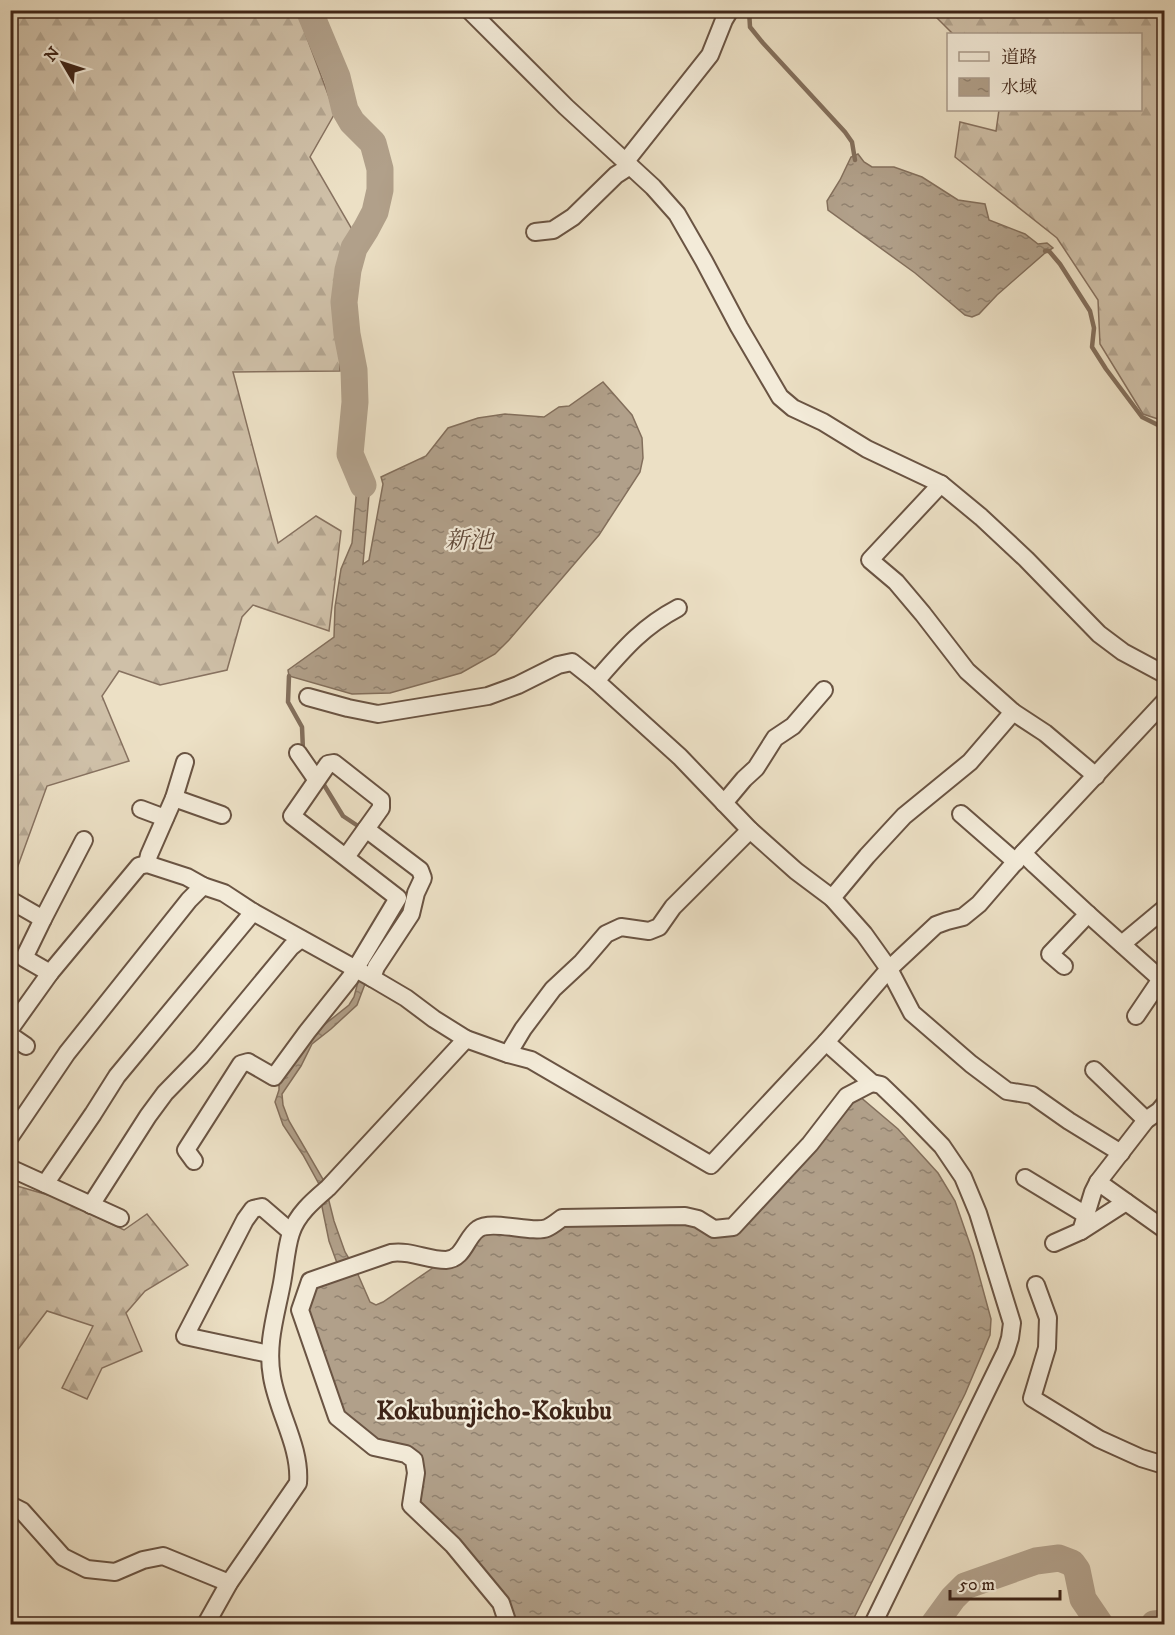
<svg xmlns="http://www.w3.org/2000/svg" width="1175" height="1635" font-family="'IM FELL DW Pica','Noto Serif JP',serif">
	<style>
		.forest { fill: url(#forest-firs); stroke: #877260; stroke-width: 1.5 }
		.water { fill: url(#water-ripples); stroke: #836f5c; stroke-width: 1.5 }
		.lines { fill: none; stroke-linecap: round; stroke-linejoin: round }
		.stream { stroke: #836f5c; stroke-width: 4.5 }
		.river { stroke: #b1a08a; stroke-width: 27 }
		.minor-casing { stroke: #6a5443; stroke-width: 20 }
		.minor { stroke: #f3ebd9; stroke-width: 16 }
		.labels { text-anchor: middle; stroke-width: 4.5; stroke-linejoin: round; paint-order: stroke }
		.water-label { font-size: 24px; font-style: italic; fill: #614a3a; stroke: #f3ebd9 }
		.quarter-label { font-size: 26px; font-weight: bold; fill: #3f2518; stroke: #f3ebd9 }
	</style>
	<defs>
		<pattern id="forest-firs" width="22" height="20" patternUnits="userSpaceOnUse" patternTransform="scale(1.5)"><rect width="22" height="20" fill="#cfc0a8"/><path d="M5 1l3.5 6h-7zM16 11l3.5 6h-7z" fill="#b3a590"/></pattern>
		<pattern id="water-ripples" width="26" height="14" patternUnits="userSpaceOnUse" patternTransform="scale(1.5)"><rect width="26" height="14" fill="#b1a08a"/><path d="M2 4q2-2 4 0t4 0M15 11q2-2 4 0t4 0" fill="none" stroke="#918270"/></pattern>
	</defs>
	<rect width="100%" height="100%" fill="#ece0c5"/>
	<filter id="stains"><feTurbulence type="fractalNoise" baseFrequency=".00333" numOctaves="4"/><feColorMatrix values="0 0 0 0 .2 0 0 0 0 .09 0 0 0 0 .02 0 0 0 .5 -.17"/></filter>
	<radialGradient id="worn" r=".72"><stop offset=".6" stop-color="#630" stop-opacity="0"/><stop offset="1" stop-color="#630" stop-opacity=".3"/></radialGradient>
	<!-- forest -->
	<g class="forest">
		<path d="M 11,10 L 297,11 L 335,113 L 310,157 L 353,231 L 338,267 L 340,371 L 233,372 L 278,543 L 316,516 L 341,531 L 329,631 L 253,605 L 242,617 L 227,670 L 160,685 L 119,671 L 102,696 L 129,761 L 47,786 L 11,885 Z"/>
		<path d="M 930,11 L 1164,11 L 1164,421 L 1143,414 L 1100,344 L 1098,300 L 1057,238 L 955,157 L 960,122 L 996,131 L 999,110 L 1140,110 L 1140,34 L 953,34 Z"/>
		<path d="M 10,1184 L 55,1197 L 124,1230 L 147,1214 L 188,1265 L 145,1291 L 126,1313 L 142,1351 L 102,1368 L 87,1399 L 62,1388 L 93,1326 L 47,1311 L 16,1352 L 11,1350 Z"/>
	</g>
	<!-- water -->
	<g class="water">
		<path d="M 858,154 L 864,162 L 872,167 L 894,167 L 922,177 L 958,200 L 985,204 L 989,220 L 1025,234 L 1038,244 L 1047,243 L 1053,248 L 1045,253 L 997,295 L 979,314 L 972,317 L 965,315 L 915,273 L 828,210 L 827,201 L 840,180 L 851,157 Z"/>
		<path d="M 603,382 L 632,415 L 642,438 L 643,458 L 640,472 L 599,535 L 509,640 L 495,654 L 461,673 L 390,693 L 352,694 L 289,676 L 288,670 L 334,637 L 335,607 L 341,569 L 352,543 L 357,486 L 370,483 L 363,564 L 369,560 L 383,484 L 381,477 L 426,456 L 448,428 L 478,418 L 505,414 L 544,417 L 559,407 L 569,406 Z"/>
		<path d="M 359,978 L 365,984 L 357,1005 L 331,1029 L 312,1044 L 301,1066 L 282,1094 L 283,1105 L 289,1121 L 324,1181 L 334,1221 L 345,1252 L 356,1270 L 370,1302 L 376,1305 L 383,1302 L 437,1265 L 480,1233 L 562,1223 L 685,1221 L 720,1235 L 843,1106 L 859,1096 L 898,1129 L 938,1173 L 955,1201 L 973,1253 L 991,1319 L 990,1335 L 965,1394 L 851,1624 L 512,1624 L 419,1503 L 423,1469 L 391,1443 L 375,1438 L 344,1416 L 304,1314 L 314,1286 L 341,1274 L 329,1241 L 321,1202 L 320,1186 L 303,1155 L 283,1125 L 275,1102 L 279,1090 L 279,1081 L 319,1029 L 349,1005 L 354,997 Z"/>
	</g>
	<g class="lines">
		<!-- stream -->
		<g class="stream">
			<path d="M 749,10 L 750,27 L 763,43 L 845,132 L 852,142 L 855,160"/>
			<path d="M 1045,251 L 1049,251 L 1060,264 L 1090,311 L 1094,328 L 1092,347 L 1106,369 L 1142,417 L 1164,428"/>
			<path d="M 289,676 L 288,702 L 302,727 L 303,750"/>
			<path d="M 321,780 L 343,816 L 361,828"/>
			<path d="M 383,941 L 406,902"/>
		</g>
		<!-- river -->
		<g class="river">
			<path d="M 309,10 L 337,77 L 345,110 L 352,122 L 373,143 L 380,169 L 380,190 L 375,212 L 366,229 L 354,248 L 348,270 L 344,302 L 347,334 L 354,370 L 355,402 L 350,454 L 363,485"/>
			<path d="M 934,1624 L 953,1598 L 965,1586 L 1036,1561 L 1059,1558 L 1072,1563 L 1077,1570 L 1083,1599 L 1100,1624"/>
			<path d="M 1154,1624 L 1164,1623"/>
		</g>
		<defs>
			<g id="minor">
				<path d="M 469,10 L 566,107 L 653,187 L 677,214 L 704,261 L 739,327 L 780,397 L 793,408 L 823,422 L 867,449 L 941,484 L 981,517 L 1026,559 L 1099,634 L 1123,652 L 1164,674"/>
				<path d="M 626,161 L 710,55 L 724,20 L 730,10"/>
				<path d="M 535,232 L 553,230 L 573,217 L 616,175 L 630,166"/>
				<path d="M 941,484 L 870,560 L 896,582 L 923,614 L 967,671 L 1013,712 L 1045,733 L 1096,776"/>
				<path d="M 596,681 C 623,650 642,627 678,608"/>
				<path d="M 308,697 L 348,708 L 378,714 L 488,696 L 518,685 L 558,665 L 572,662 L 596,681 L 680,757 L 750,830 L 796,871 L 832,898 L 864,934 L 889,969 L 912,1013 L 971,1064 L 1007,1091 L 1032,1095 L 1069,1121 L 1121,1153"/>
				<path d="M 1164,702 L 1023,853 L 1035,865 L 1088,914 L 1164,982"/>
				<path d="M 298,753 L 316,779"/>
				<path d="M 174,798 L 222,815"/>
				<path d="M 724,803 L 744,779 L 756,768 L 775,738 L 793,726 L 824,690"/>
				<path d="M 141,809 L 165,818"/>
				<path d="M 961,814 L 1016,862"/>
				<path d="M 366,829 L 420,870 L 423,878 L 416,893 L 411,914 L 376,967 L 372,978"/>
				<path d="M 147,864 L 149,855 L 174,798 L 185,762"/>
				<path d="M 832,898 L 867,856 L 904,816 L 970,762 L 1013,712"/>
				<path d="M 10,900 L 43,919"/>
				<path d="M 1122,944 L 1164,909"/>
				<path d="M 1064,966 L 1050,954 L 1088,914"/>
				<path d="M 50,973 L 24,958 L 43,919 L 84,840"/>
				<path d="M 1136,1016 L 1161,979"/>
				<path d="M 10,1029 L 50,973 L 139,866 L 147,864 L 187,877 L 203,886 L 224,893 L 253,912 L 372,978 L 406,998 L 434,1019 L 466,1039"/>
				<path d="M 10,1035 L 26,1046"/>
				<path d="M 826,1042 L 872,1083 L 881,1085 L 908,1111 L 942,1146 L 963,1177 L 978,1213 L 1012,1323 L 1010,1338 L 1006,1351 L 873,1624"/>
				<path d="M 508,1054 L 523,1029 L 553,989 L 582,962 L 606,934 L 621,927 L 649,931 L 659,927 L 673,907 L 750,830"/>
				<path d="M 1094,1070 L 1146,1120"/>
				<path d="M 10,1137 L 67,1053 L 189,900 L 203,886"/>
				<path d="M 194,1161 L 186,1150 L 241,1064 L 248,1062 L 274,1077 L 307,1032 L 350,978 L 398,898 L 292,816 L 328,764 L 334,763 L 381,800 L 381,808 L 346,857"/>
				<path d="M 10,1168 L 120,1218"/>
				<path d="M 1025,1178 L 1086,1215"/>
				<path d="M 1098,1182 L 1164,1229"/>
				<path d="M 45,1184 L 93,1114 L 117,1076 L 253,912"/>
				<path d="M 91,1205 L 148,1116 L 165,1093 L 201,1056 L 291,947 L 301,939"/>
				<path d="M 1081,1231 L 1126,1202"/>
				<path d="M 1054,1243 L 1081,1231 L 1093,1192 L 1098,1182 L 1146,1120 L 1159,1111 L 1164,1105"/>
				<path d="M 1036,1285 L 1048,1318 L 1047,1348 L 1032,1398 L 1099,1439 L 1141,1458 L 1164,1465"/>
				<path d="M 269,1354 L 185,1336 L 245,1220 L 253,1209 L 262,1207 L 291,1232"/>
				<path d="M 10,1505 L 22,1511 L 63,1557 L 87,1569 L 115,1572 L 143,1560 L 163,1556 L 229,1583"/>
				<path d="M 206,1624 L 229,1583 L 298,1483 C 301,1447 278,1413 272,1377 C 266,1344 276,1315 282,1283 C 285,1267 286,1248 291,1233 C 297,1214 314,1200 328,1188 L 466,1039 L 508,1054 L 531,1060 L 711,1165 L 826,1042 L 889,969 L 936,925 L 947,921 L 963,917 L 979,904 L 1023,853"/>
				<path d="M 508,1624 L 501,1603 L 453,1545 L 411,1505 L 416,1473 L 414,1460 L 406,1454 L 374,1447 L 337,1417 L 300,1310 L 310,1281 L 391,1253 C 410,1250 427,1260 446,1260 C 464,1259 466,1237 478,1229 C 492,1219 532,1234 547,1228 C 552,1226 558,1221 562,1218 L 685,1216 L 698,1219 L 714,1229 L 733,1227 L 810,1144 L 847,1096 L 872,1083"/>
			</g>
		</defs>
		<!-- minor casing -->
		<use href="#minor" class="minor-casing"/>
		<!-- minor -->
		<use href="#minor" class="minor"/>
	</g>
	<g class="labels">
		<!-- water labels -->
		<g class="water-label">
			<text x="469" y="548">新池</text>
		</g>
		<!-- quarter labels -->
		<g class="quarter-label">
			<text x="494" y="1419">Kokubunjicho-Kokubu</text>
		</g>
	</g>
	<!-- margin -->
	<rect width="1175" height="1635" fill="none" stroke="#ece0c5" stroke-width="36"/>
	<rect x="12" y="12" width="1151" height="1611" fill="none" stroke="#3f2518" stroke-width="3"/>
	<rect x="18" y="18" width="1139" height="1599" fill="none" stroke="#3f2518" stroke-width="1.5"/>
	<!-- legend -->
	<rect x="947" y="33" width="195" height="78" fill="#f3ebd9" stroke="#ab9c8c" stroke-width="1.5"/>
	<rect x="959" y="52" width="30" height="9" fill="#f3ebd9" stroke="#ab9c8c" stroke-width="1.5"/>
	<text x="1001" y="63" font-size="18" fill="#3f2518">道路</text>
	<rect x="959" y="78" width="30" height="18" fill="url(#water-ripples)" stroke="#ab9c8c" stroke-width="1.5"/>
	<text x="1001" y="93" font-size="18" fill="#3f2518">水域</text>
	<!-- north arrow -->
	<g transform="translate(63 63) rotate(309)" stroke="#f3ebd9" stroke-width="4.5" paint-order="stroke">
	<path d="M0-4.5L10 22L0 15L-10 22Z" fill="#3f2518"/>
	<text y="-9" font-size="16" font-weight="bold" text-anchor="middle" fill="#3f2518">N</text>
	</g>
	<!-- scale -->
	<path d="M950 1590v9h110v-9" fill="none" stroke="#3f2518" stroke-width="3"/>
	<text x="959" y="1590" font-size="18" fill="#3f2518" stroke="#f3ebd9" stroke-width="4.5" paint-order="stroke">50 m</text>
	<rect width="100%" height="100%" filter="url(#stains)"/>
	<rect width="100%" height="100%" fill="url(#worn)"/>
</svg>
